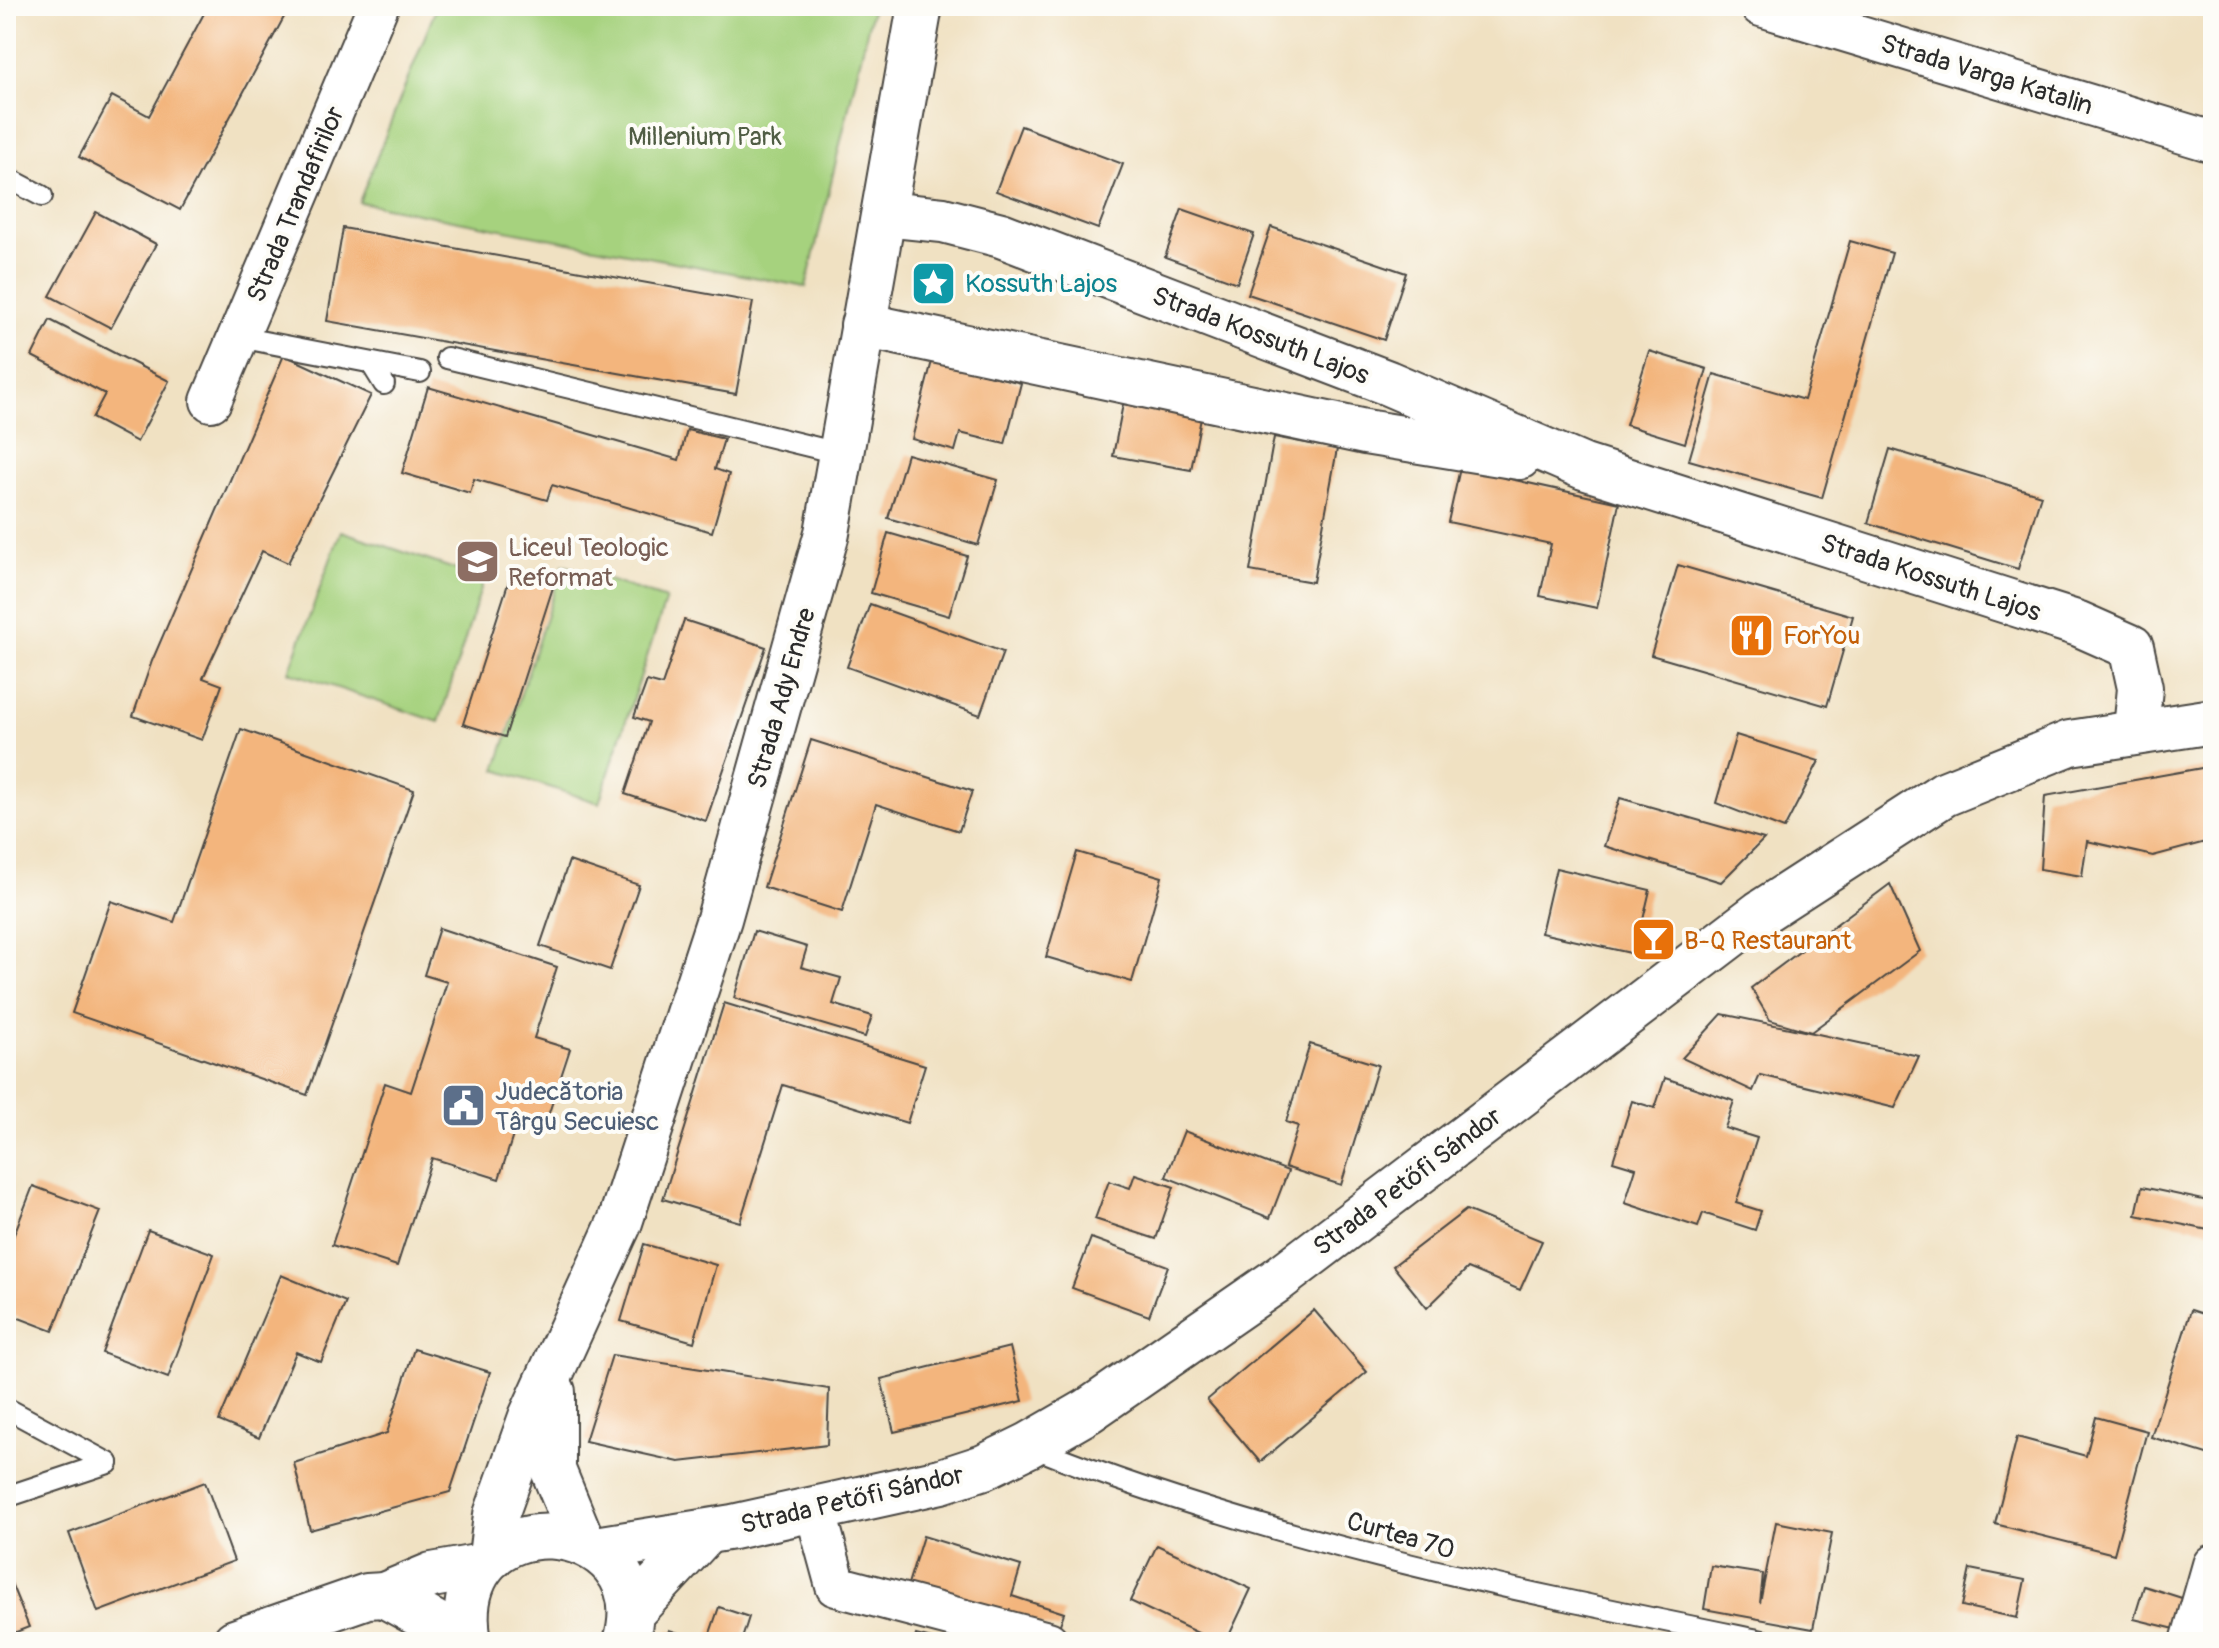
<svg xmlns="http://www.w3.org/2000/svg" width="2219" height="1648" font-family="Pangolin,sans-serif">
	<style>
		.green { fill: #a6d27e; stroke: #687e54; stroke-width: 2 }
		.building { fill: #f3b57d }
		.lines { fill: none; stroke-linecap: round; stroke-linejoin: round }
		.lane-casing { stroke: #494642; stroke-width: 24 }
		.street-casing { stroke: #494642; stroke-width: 44 }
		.secondary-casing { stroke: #494642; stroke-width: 48 }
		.primary-casing { stroke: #494642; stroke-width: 48 }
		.lane { stroke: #fff; stroke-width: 20 }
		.street { stroke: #fff; stroke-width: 40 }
		.secondary { stroke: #fff; stroke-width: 44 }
		.primary { stroke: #fff; stroke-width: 44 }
		.labels { text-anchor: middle; stroke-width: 8; stroke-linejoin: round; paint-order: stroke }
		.street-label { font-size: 26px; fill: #2b2b2b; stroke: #fdfcf7 }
		.park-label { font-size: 26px; fill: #505d44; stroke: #fdfcf7 }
		.culture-label { font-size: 26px; fill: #0d838f; stroke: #fdfcf7; text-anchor: start }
		.education-label { font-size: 26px; fill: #785e54; stroke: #fdfcf7; text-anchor: start }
		.food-label { font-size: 26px; fill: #c56008; stroke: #fdfcf7; text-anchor: start }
		.service-label { font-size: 26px; fill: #4e5e75; stroke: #fdfcf7; text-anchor: start }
	</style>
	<rect width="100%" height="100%" fill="#fdfcf7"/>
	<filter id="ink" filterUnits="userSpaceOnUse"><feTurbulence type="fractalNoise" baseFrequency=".0125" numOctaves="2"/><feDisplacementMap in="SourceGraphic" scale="16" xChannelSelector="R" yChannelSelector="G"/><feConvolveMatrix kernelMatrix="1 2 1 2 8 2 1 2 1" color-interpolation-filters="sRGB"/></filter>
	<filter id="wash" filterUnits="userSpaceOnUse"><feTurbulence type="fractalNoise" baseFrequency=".006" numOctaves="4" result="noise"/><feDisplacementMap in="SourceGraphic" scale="32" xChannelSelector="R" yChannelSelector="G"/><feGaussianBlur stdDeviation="1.8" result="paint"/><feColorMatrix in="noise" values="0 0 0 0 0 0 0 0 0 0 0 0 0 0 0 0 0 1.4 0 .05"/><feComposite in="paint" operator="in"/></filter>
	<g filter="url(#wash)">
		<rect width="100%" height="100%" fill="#f0e1c2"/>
		<!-- green -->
		<g class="green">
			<path d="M 437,6 L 873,6 L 806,287 L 359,202 Z"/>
			<path d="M 341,531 L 484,579 L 439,722 L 289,672 Z"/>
			<path d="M 563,565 L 666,599 L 599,803 L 496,770 Z"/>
		</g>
		<g id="blocks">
			<!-- building -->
			<g class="building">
				<path d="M 208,6 L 290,6 L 180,210 L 79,157 L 112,96 L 149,116 Z"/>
				<path d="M 1021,126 L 1123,164 L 1098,229 L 996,191 Z"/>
				<path d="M 1182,209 L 1254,234 L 1237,283 L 1165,257 Z"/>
				<path d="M 96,212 L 156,244 L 111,328 L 50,296 Z"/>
				<path d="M 1271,227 L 1406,273 L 1384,340 L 1248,294 Z"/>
				<path d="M 343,228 L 753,302 L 736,394 L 327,321 Z"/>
				<path d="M 1850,241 L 1892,253 L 1822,498 L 1689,460 L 1714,374 L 1804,400 Z"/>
				<path d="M 50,320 L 169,381 L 137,442 L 92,418 L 105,394 L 32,356 Z"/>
				<path d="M 1649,351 L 1707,369 L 1685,443 L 1626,425 Z"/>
				<path d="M 284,355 L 371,395 L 288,563 L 262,551 L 203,678 L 222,685 L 202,740 L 133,716 L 152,661 Z"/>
				<path d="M 932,361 L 1021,383 L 1005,444 L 960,433 L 955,451 L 912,439 Z"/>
				<path d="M 428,387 L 679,460 L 687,430 L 724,439 L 715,469 L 729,474 L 712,532 L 552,485 L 547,500 L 474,479 L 470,493 L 402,473 Z"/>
				<path d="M 1123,404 L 1201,418 L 1191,470 L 1113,456 Z"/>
				<path d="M 1274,437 L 1337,449 L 1313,582 L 1250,571 Z"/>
				<path d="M 1890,449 L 2041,495 L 2018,569 L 1868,523 Z"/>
				<path d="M 907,454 L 998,480 L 978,545 L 888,518 Z"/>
				<path d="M 1460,468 L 1619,503 L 1597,608 L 1540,596 L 1551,544 L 1448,522 Z"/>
				<path d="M 888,533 L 967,556 L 949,616 L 871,593 Z"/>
				<path d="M 1678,565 L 1853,616 L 1827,706 L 1651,655 Z"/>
				<path d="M 513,568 L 555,581 L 505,737 L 463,724 Z"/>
				<path d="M 870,604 L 1003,652 L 980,715 L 847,667 Z"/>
				<path d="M 684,620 L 766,647 L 706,821 L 625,794 L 649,722 L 634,717 L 647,681 L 662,685 Z"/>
				<path d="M 241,729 L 414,790 L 307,1095 L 72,1013 L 111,901 L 174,922 Z"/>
				<path d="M 1736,735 L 1819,761 L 1784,829 L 1716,803 Z"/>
				<path d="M 811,740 L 972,791 L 959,831 L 876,804 L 842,912 L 764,887 Z"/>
				<path d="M 2213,766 L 2213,840 L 2153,856 L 2087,841 L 2082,876 L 2040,869 L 2045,796 Z"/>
				<path d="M 1620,798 L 1764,839 L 1721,882 L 1604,846 Z"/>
				<path d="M 1077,852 L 1162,877 L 1132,982 L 1046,957 Z"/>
				<path d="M 569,861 L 639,885 L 610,970 L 540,946 Z"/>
				<path d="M 1556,868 L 1650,890 L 1635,954 L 1541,933 Z"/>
				<path d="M 1890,884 L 1920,951 L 1811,1032 L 1770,1020 L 1751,988 Z"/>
				<path d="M 439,928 L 557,967 L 534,1038 L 570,1049 L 544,1128 L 518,1120 L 499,1179 L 432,1158 L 397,1266 L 332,1245 L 385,1083 L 411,1092 L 447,982 L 424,975 Z"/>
				<path d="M 754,931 L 807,947 L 801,967 L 841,978 L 833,1004 L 872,1016 L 865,1037 L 734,998 Z"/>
				<path d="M 724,1003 L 925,1065 L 907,1123 L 783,1085 L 740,1222 L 663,1199 Z"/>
				<path d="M 1722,1014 L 1818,1034 L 1919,1056 L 1895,1108 L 1760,1075 L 1753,1091 L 1682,1058 Z"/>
				<path d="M 1310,1044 L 1378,1065 L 1341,1185 L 1285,1167 L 1298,1126 L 1286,1122 Z"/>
				<path d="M 1665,1078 L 1734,1101 L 1725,1128 L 1757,1138 L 1736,1203 L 1761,1211 L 1755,1230 L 1703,1213 L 1698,1227 L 1625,1203 L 1636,1168 L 1613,1161 L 1632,1101 L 1655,1108 Z"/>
				<path d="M 1184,1131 L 1288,1171 L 1270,1218 L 1166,1177 Z"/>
				<path d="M 1135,1174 L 1174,1187 L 1156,1239 L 1095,1219 L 1109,1181 L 1130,1188 Z"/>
				<path d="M 33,1186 L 100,1211 L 53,1331 L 6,1313 L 6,1255 Z"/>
				<path d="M 2142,1187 L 2213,1202 L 2213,1231 L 2136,1215 Z"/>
				<path d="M 1466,1210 L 1542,1241 L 1520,1290 L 1468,1268 L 1427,1308 L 1393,1266 Z"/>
				<path d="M 148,1230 L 214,1254 L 168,1378 L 102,1353 Z"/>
				<path d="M 1091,1238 L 1168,1266 L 1149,1316 L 1072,1288 Z"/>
				<path d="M 644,1244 L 716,1265 L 694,1342 L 621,1321 Z"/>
				<path d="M 281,1275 L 346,1302 L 321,1362 L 296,1352 L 259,1438 L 219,1421 Z"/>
				<path d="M 1314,1310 L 1367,1372 L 1260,1462 L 1207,1400 Z"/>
				<path d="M 2191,1310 L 2213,1317 L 2213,1456 L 2151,1437 Z"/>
				<path d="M 1010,1347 L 1023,1401 L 894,1432 L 881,1379 Z"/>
				<path d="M 414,1349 L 490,1372 L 450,1492 L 310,1530 L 294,1463 L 387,1433 Z"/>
				<path d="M 612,1355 L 829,1389 L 827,1445 L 679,1462 L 585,1441 Z"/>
				<path d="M 2096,1417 L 2147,1431 L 2114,1554 L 1995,1524 L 2017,1437 L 2086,1456 Z"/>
				<path d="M 205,1482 L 234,1561 L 98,1612 L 69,1533 Z"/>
				<path d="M 1776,1522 L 1832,1533 L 1813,1629 L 1704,1609 L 1711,1566 L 1763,1574 L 1760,1603 Z"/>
				<path d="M 923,1536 L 1021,1566 L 1012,1596 L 1064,1613 L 1058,1630 L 908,1584 Z"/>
				<path d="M 1157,1545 L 1251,1589 L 1226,1642 L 1217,1642 L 1130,1601 Z"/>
				<path d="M 1970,1569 L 2025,1580 L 2017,1618 L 1962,1606 Z"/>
				<path d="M 6,1571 L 29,1627 L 6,1636 Z"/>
				<path d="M 2144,1586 L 2188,1600 L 2179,1630 L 2134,1619 Z"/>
				<path d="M 719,1607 L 749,1617 L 741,1642 L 707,1642 Z"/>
				<path d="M 669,1630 L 704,1641 L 704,1642 L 665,1642 Z"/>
				<path d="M 916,1635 L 940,1641 L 940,1642 L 914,1642 Z"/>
			</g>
		</g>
	</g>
	<g filter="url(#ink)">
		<use href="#blocks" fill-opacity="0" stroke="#494642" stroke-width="2"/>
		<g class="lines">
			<defs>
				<g id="lane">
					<path d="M 6,177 L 42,196"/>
					<path d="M 239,337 L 420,372"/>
					<path d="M 447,358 L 842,454"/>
					<path d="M 371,363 L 384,384"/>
					<path d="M 6,1408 L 108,1463"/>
					<path d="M 1030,1446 C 1266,1541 1519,1591 1767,1642"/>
					<path d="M 6,1497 L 108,1463"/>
				</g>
				<g id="street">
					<path d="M 1761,6 L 2213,142"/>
					<path d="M 211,401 L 378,6"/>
					<path d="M 815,1509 L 836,1586 L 1048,1642"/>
					<path d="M 2191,1642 L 2213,1565"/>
				</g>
				<g id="secondary">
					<path d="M 884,214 L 943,220 L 1001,235 L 1388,383 L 1584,467 L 2079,624 L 2131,647 L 2140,688 L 2136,730"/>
					<path d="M 863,325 L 1365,432 L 1519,457"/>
					<path d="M 596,1549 L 733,1527 L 941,1481 L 984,1467 L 1029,1445 L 1088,1411 L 1276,1281 L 1760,913 L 1944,794 L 2070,743 L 2213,721"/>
					<path d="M 631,1613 L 706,1532"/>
				</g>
				<g id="primary">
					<path d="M 553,1392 L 553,1470 L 583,1543"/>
					<path d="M 491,1557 L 496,1515 L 531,1417 L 620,1222 L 719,919 L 827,533 L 920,6"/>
					<path d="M 384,1595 L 469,1642"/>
					<path d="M 235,1642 L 367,1596 L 384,1595 L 432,1575 L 482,1566"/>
					<path d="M 469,1642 C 442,1491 664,1512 626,1642"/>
				</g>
			</defs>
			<!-- lane casing -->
			<use href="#lane" class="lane-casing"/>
			<!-- street casing -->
			<use href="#street" class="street-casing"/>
			<!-- secondary casing -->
			<use href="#secondary" class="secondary-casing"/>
			<!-- primary casing -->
			<use href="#primary" class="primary-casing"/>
			<!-- lane -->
			<use href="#lane" class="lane"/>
			<!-- street -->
			<use href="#street" class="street"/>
			<!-- secondary -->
			<use href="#secondary" class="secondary"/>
			<!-- primary -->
			<use href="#primary" class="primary"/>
		</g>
	</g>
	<!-- icons -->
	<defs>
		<symbol id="sight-square" viewBox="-11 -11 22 22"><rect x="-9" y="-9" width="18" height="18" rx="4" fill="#0f9aa8" stroke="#fdfcf7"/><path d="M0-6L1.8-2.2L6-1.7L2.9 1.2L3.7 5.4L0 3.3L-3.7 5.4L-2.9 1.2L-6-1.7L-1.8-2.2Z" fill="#fff"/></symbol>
		<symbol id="school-square" viewBox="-11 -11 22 22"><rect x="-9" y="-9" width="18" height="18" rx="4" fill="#8d6e63" stroke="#fdfcf7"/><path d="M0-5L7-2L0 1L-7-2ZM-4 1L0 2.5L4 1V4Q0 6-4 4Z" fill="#fff"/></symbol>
		<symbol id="restaurant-square" viewBox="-11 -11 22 22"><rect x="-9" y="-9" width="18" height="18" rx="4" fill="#e8710a" stroke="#fdfcf7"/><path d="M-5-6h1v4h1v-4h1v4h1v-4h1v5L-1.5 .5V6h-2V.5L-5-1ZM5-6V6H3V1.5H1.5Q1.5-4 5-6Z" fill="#fff"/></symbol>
		<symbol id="bar-square" viewBox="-11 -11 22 22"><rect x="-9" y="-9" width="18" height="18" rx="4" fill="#e8710a" stroke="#fdfcf7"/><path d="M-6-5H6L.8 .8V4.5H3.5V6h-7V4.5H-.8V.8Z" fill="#fff"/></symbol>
		<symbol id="civic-square" viewBox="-11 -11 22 22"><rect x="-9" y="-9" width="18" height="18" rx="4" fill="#5c6f8a" stroke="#fdfcf7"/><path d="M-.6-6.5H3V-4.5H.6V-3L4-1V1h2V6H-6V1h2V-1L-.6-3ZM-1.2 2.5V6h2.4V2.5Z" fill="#fff"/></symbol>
	</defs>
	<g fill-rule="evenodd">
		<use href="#sight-square" x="908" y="258" width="51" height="51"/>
		<use href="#school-square" x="452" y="536" width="51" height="51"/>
		<use href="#restaurant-square" x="1726" y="610" width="51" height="51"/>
		<use href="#bar-square" x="1628" y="914" width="51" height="51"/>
		<use href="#civic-square" x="438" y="1080" width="51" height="51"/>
	</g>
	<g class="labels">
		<!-- street labels -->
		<g class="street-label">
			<text transform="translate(1987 74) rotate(17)" y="9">Strada Varga Katalin</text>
			<text transform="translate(295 204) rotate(-67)" y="9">Strada Trandafirilor</text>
			<text transform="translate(1261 335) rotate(21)" y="9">Strada Kossuth Lajos</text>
			<text transform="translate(1931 577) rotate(18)" y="9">Strada Kossuth Lajos</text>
			<text transform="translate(781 698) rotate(-74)" y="9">Strada Ady Endre</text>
			<text transform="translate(1407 1181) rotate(-37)" y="9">Strada Petőfi Sándor</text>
			<text transform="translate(852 1499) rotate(-13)" y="9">Strada Petőfi Sándor</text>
			<text transform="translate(1401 1535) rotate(16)" y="9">Curtea 70</text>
		</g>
		<!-- park labels -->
		<g class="park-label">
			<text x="705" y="145">Millenium Park</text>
		</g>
		<!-- culture labels -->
		<g class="culture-label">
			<text x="965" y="292">Kossuth Lajos</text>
		</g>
		<!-- education labels -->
		<g class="education-label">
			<text x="508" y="556">Liceul Teologic<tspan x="508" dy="30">Reformat</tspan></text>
		</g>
		<!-- food labels -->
		<g class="food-label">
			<text x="1783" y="644">ForYou</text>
			<text x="1684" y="949">B-Q Restaurant</text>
		</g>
		<!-- service labels -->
		<g class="service-label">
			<text x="495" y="1100">Judecătoria<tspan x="495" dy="30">Târgu Secuiesc</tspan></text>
		</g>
	</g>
	<!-- margin -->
	<rect width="2219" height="1648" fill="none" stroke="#fdfcf7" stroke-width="32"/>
</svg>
